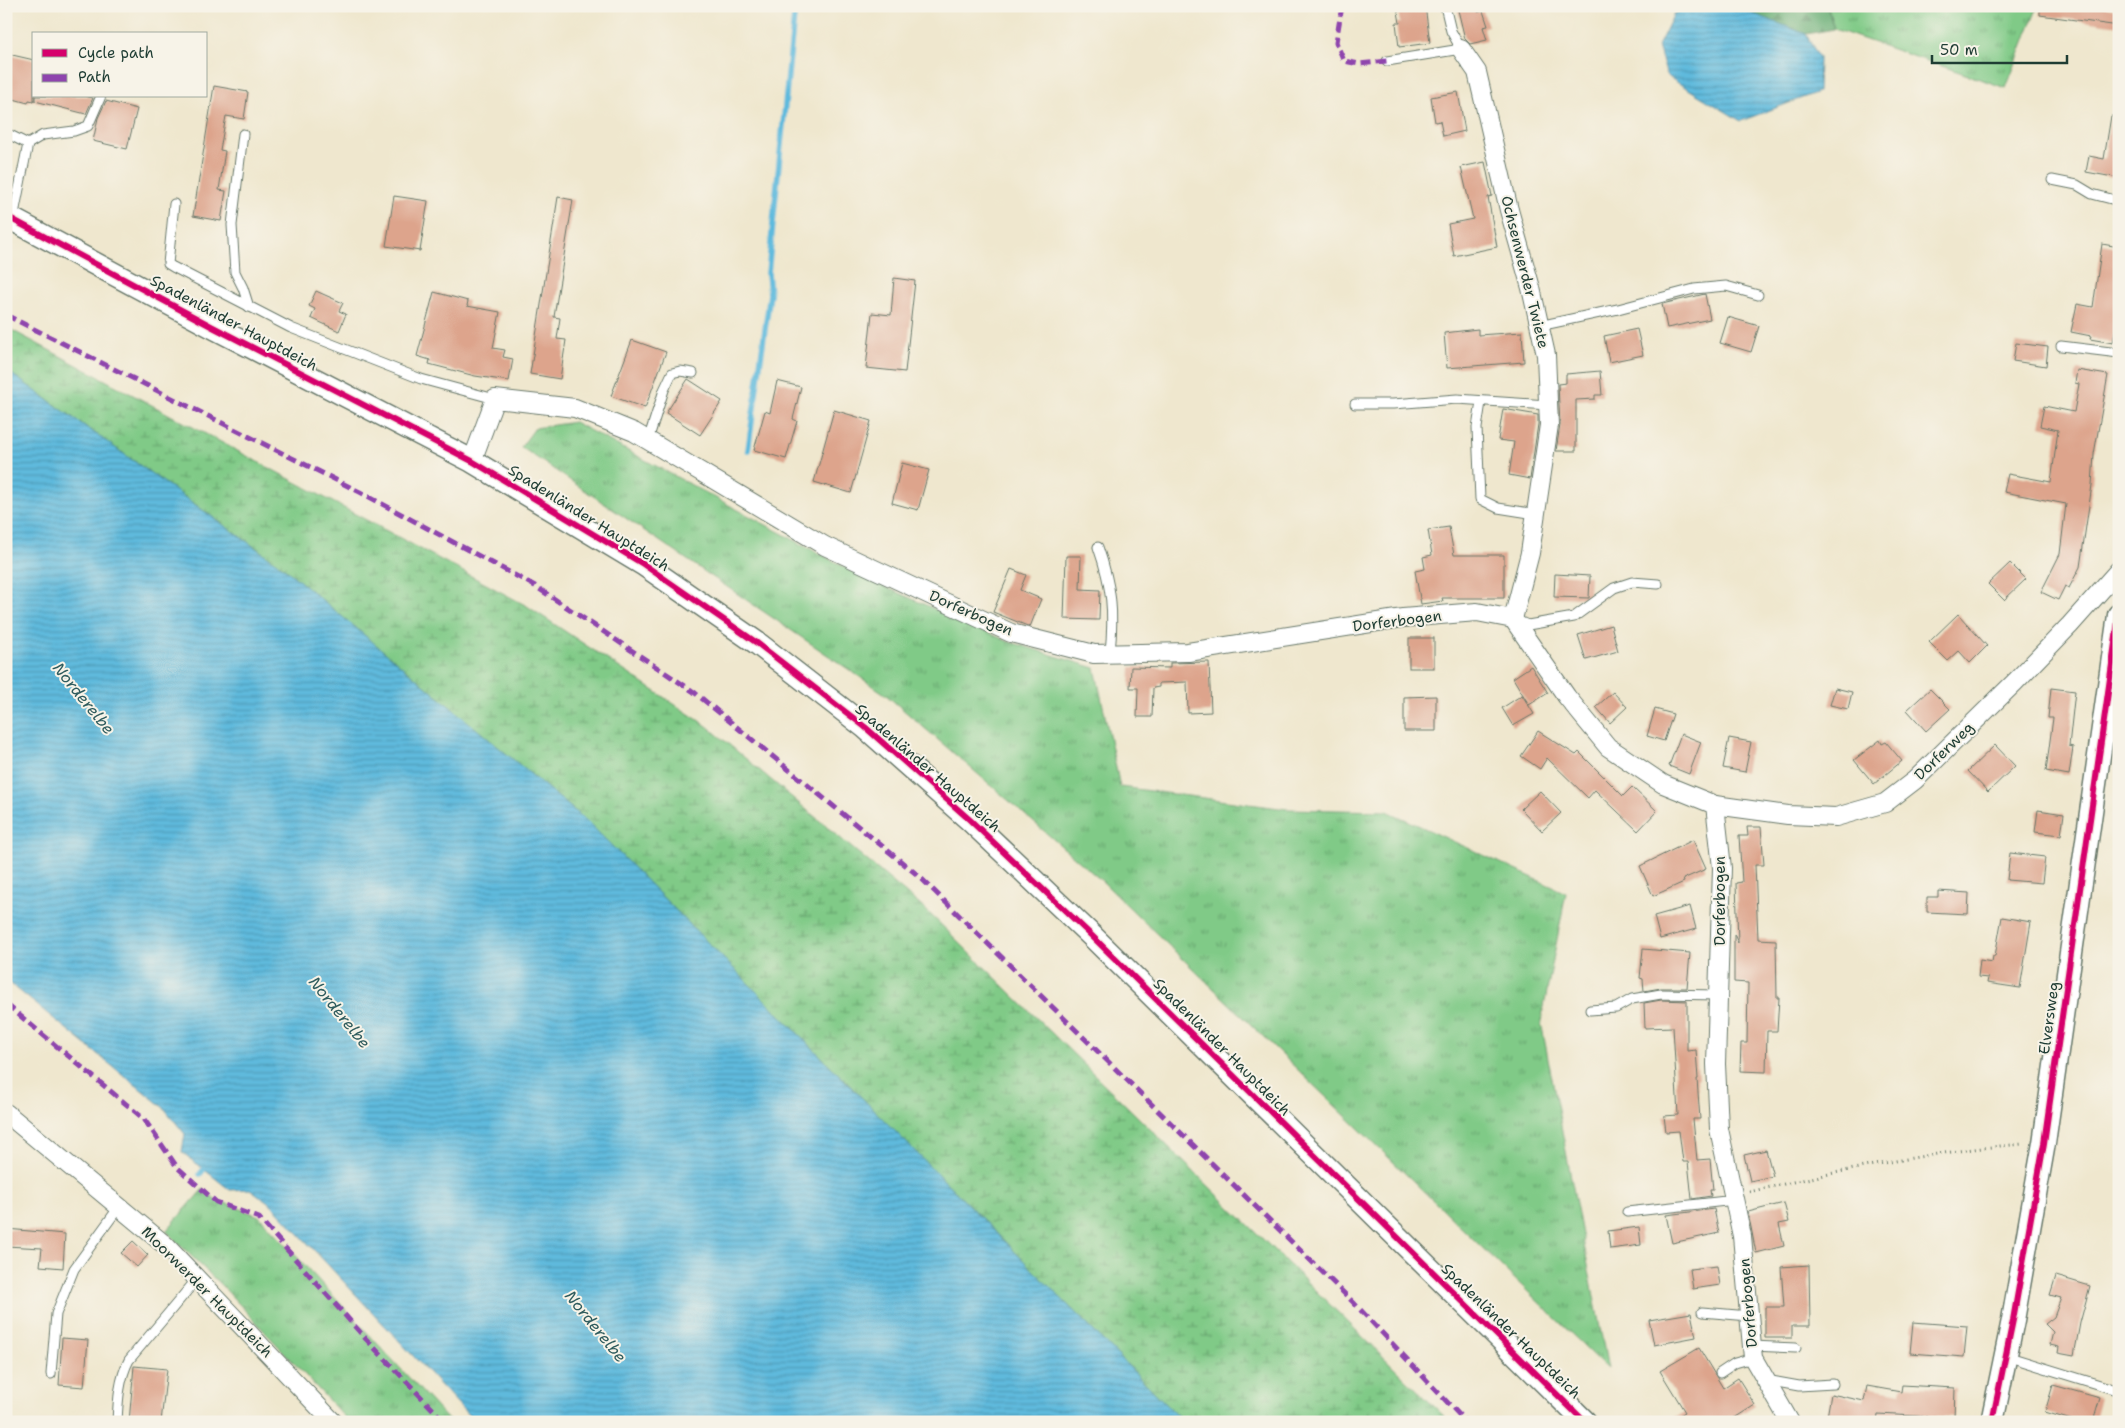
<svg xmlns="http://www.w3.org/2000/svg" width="2125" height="1428" font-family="'Shantell Sans',sans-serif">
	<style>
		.grass { fill: url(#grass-tufts); stroke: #50845e }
		.forest { fill: url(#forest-firs); stroke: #447654 }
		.wetland { fill: url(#wetland-marsh); stroke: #50845e }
		.water { fill: url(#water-rules); stroke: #3f7c88 }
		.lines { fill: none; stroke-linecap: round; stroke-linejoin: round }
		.stream { stroke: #5fbadd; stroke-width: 5.5 }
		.building { fill: #dda48c }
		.service-casing { stroke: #68786a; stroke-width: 11 }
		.minor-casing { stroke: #68786a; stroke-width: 20 }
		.tertiary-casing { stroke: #68786a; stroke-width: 25 }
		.path { stroke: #68786a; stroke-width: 3; stroke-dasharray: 1 4; stroke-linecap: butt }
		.service { stroke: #fff; stroke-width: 9 }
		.minor { stroke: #fff; stroke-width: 18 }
		.tertiary { stroke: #fff; stroke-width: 22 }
		.quiet { stroke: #8e44ad; stroke-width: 5; stroke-dasharray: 10 5; stroke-linecap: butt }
		.cycleway-casing { stroke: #f7f3e8; stroke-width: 9 }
		.cycleway { stroke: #d6006c; stroke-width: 6 }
		.labels { text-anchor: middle; stroke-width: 4; stroke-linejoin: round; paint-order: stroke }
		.street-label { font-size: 15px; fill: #1f3d34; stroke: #f7f3e8 }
		.water-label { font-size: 16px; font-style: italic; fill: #2f5c5e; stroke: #f7f3e8 }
	</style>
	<defs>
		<pattern id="grass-tufts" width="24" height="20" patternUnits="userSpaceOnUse" patternTransform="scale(1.25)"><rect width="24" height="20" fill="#80ca87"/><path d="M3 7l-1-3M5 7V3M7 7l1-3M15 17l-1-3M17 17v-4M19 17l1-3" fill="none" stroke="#68a56f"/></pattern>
		<pattern id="forest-firs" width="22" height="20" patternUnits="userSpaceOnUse" patternTransform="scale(1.25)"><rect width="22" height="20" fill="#68ae74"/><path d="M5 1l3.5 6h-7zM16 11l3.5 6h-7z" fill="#558f60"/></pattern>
		<pattern id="wetland-marsh" width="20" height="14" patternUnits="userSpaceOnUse" patternTransform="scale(1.25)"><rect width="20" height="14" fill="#80ca87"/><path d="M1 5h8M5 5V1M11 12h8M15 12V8" fill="none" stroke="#68a56f"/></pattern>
		<pattern id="water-rules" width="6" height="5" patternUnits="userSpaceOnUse" patternTransform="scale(1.25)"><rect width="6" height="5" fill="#5fbadd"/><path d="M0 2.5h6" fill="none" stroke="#4e98b4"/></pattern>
	</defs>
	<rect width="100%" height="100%" fill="#f7f3e8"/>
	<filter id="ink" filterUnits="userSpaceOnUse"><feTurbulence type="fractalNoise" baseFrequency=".02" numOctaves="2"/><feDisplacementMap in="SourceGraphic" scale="10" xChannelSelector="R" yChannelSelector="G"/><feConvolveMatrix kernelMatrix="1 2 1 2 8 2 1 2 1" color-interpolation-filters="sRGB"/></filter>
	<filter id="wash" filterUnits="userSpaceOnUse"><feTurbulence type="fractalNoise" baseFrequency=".0096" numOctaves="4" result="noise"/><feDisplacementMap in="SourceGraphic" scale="20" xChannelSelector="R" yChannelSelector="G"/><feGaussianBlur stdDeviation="1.12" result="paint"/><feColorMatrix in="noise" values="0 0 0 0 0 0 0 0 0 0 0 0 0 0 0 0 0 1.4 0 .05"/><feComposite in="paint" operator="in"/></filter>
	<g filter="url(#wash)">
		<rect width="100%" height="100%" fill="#efe7ce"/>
		<!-- grass -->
		<g class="grass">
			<path d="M 1828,6 L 2038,6 L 2006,88 L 1834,29 Z"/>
			<path d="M 574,422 L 865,578 L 1007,641 L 1095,668 L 1120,787 L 1287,809 L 1387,811 L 1566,893 L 1541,1022 L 1608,1369 L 1102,881 L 885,694 L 521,447 L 535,428 Z"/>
			<path d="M 203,1189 L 215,1199 L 259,1216 L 450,1422 L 349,1422 L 226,1290 L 166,1231 Z"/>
		</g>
		<!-- forest -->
		<path class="forest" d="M 1707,6 L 1827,6 L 1834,29 L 1806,34 L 1747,11 Z"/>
		<!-- wetland -->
		<path class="wetland" d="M 6,327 L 527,606 L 707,726 L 927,911 L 1450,1422 L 1184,1422 L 588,822 L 284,568 L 6,370 Z"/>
		<!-- water -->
		<g class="water">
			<path d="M 1690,6 L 1747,11 L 1806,34 L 1819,58 L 1818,92 L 1741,121 L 1667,76 L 1658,46 L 1674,14 Z"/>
			<path d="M 6,370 L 284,568 L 588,822 L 1184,1422 L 475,1422 L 271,1204 L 250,1189 L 230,1190 L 182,1152 L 185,1134 L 164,1108 L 6,980 Z"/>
		</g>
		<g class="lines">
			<!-- stream -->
			<g class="stream">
				<path d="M 748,450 L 770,294 L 768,273 L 795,6"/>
				<path d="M 200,1174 L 204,1169"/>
			</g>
		</g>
		<g id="blocks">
			<!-- building -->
			<g class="building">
				<path d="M 1397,6 L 1425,6 L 1430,43 L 1399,47 L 1396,23 L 1400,23 Z"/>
				<path d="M 1457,6 L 1478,6 L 1478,12 L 1483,11 L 1488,26 L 1483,27 L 1487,40 L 1470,44 L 1465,39 Z"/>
				<path d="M 2040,6 L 2096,6 L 2119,10 L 2119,26 L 2040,15 Z"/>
				<path d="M 8,54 L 34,60 L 34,101 L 29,100 L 28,103 L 6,97 L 6,62 Z"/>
				<path d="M 214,86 L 248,92 L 244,119 L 226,116 L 220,150 L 225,151 L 219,190 L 226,191 L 221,221 L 193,216 Z"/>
				<path d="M 1458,92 L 1465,131 L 1443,136 L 1440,121 L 1435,122 L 1431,97 Z"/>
				<path d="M 35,96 L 85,96 L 93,98 L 86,114 L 35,101 Z"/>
				<path d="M 106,101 L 137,109 L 127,149 L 93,141 L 98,118 Z"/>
				<path d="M 2111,116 L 2119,116 L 2119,178 L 2086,172 L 2089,156 L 2104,159 Z"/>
				<path d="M 1485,162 L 1492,196 L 1488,197 L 1497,247 L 1454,256 L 1448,224 L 1473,219 L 1461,167 Z"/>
				<path d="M 394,196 L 428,201 L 420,251 L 386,246 Z"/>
				<path d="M 558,197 L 573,200 L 554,317 L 560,318 L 557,339 L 566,340 L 560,379 L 530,374 Z"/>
				<path d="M 2102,244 L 2119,247 L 2119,310 L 2113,343 L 2090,339 L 2091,336 L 2071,332 L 2077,304 L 2093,307 Z"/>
				<path d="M 894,278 L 915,281 L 905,372 L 866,368 L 872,313 L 891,315 Z"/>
				<path d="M 316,291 L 343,303 L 339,311 L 346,314 L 339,331 L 311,318 L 315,309 L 309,306 Z"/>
				<path d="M 434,292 L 468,301 L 467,306 L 500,312 L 493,348 L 505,350 L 503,357 L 513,359 L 509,381 L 475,376 L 429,364 L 430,360 L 417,356 Z"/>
				<path d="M 1705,294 L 1710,319 L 1667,328 L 1662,304 Z"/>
				<path d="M 1728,317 L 1759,326 L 1751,352 L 1720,343 Z"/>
				<path d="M 1478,329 L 1478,335 L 1522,332 L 1524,362 L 1447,368 L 1444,333 Z"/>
				<path d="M 1637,329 L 1643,355 L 1609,362 L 1604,336 Z"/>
				<path d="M 632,340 L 666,352 L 645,408 L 611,396 Z"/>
				<path d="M 2016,343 L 2048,347 L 2046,366 L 2013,361 Z"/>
				<path d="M 2077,370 L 2108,375 L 2094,454 L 2092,485 L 2080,567 L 2069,588 L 2065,586 L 2058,600 L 2041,592 L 2060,554 L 2066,504 L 2004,492 L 2008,474 L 2051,482 L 2058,430 L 2040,426 L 2044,406 L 2074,412 L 2079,384 L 2075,383 Z"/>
				<path d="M 1600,371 L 1602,395 L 1595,395 L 1595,399 L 1576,400 L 1576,451 L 1556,451 L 1560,425 L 1558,384 L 1566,383 L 1566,374 Z"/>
				<path d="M 688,379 L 722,401 L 700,435 L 666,413 Z"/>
				<path d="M 777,381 L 801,387 L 793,419 L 797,421 L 786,459 L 754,450 L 765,411 L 770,413 Z"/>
				<path d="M 1503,409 L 1538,415 L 1538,424 L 1530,479 L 1509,475 L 1514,442 L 1498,440 Z"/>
				<path d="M 834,410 L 871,421 L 851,493 L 814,482 Z"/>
				<path d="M 902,463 L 929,470 L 918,510 L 892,503 Z"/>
				<path d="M 1449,527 L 1454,555 L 1504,555 L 1504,598 L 1442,598 L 1443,601 L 1421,604 L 1415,571 L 1425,569 L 1423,557 L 1432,555 L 1428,530 Z"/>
				<path d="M 1066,556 L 1081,556 L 1080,589 L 1100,590 L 1099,620 L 1064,619 Z"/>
				<path d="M 2010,563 L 2026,579 L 2004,600 L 1988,584 Z"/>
				<path d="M 1011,569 L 1026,575 L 1020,590 L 1041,599 L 1030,627 L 993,612 Z"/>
				<path d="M 1555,574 L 1590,576 L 1589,598 L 1554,597 Z"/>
				<path d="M 1958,614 L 1987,646 L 1970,663 L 1959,651 L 1948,661 L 1929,642 Z"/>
				<path d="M 1611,625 L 1618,651 L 1586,660 L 1578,635 Z"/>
				<rect x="1409" y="638" width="25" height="30"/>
				<path d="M 1209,662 L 1211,712 L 1188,713 L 1187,682 L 1159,683 L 1159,687 L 1153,688 L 1152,717 L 1137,717 L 1138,688 L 1130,688 L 1131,667 L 1170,668 L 1170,663 Z"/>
				<path d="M 1531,666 L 1548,693 L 1529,705 L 1513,678 Z"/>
				<path d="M 1835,688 L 1852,692 L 1848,709 L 1830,705 Z"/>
				<path d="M 2051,688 L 2075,691 L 2069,746 L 2073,747 L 2069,775 L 2046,771 L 2053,718 L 2048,718 Z"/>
				<path d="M 1930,689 L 1950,709 L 1926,731 L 1907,710 Z"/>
				<path d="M 1613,692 L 1627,707 L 1610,723 L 1596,707 Z"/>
				<path d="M 1522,695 L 1534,714 L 1513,726 L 1502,708 Z"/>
				<path d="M 1436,696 L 1436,731 L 1404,731 L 1404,697 Z"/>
				<path d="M 1655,709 L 1673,714 L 1664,741 L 1647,736 Z"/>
				<path d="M 1538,731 L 1576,755 L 1579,752 L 1623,796 L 1632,787 L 1657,811 L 1638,831 L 1595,790 L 1588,798 L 1547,758 L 1540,769 L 1521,756 Z"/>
				<path d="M 1681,734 L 1701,742 L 1689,774 L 1669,766 Z"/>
				<path d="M 1729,738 L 1751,742 L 1745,772 L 1723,768 Z"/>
				<path d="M 1880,740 L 1882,744 L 1886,742 L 1902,761 L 1874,784 L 1854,760 Z"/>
				<path d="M 1995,745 L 2015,766 L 1988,792 L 1968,771 Z"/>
				<path d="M 1540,791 L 1561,813 L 1542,831 L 1521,809 Z"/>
				<path d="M 2038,810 L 2064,814 L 2061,835 L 2035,832 Z"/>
				<path d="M 1747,827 L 1761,827 L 1764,865 L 1755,865 L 1758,939 L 1776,940 L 1777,998 L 1779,998 L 1777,1031 L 1767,1031 L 1766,1072 L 1740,1071 L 1741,1043 L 1747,1043 L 1748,983 L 1734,982 L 1734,934 L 1738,943 L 1736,883 L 1742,882 L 1739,836 L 1748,836 Z"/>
				<path d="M 1693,840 L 1706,869 L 1683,879 L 1684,882 L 1653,896 L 1640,866 Z"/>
				<path d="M 2010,853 L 2045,857 L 2042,883 L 2007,880 Z"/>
				<path d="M 1938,891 L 1969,893 L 1968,914 L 1927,912 L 1927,897 L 1938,897 Z"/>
				<path d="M 1690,906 L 1696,929 L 1660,939 L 1654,916 Z"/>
				<path d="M 2002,917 L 2031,922 L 2020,988 L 1987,983 L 1988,978 L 1978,977 L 1980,960 L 1992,962 L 1993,956 L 1995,956 Z"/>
				<path d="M 1643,949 L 1690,953 L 1687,988 L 1661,988 L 1644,991 L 1643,979 L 1640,978 Z"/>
				<path d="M 1661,1000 L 1687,1001 L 1687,1051 L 1696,1050 L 1698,1079 L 1697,1079 L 1700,1119 L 1693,1119 L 1697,1160 L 1710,1159 L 1713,1190 L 1710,1190 L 1711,1196 L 1692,1199 L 1688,1162 L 1683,1162 L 1679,1131 L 1666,1132 L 1664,1116 L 1678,1115 L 1673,1027 L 1645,1028 L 1644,1003 Z"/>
				<path d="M 1766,1150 L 1773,1176 L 1750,1181 L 1744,1155 Z"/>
				<path d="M 1784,1203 L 1789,1222 L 1779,1224 L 1784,1246 L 1756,1253 L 1748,1212 Z"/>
				<path d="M 1714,1209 L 1719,1233 L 1672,1243 L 1666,1215 Z"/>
				<path d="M 1639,1227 L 1641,1245 L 1610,1249 L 1608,1231 Z"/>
				<path d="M 6,1229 L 65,1234 L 63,1268 L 40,1266 L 42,1248 L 6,1246 Z"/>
				<path d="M 133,1241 L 148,1255 L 137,1267 L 121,1253 Z"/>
				<path d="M 1809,1265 L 1810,1326 L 1792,1326 L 1792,1338 L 1765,1338 L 1765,1307 L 1784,1307 L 1781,1267 Z"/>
				<path d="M 1717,1266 L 1720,1285 L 1693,1289 L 1690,1269 Z"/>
				<path d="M 2056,1276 L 2090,1286 L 2080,1323 L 2074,1356 L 2058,1353 L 2059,1347 L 2050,1345 L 2053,1332 L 2045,1324 L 2054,1317 L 2061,1298 L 2050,1295 Z"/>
				<path d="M 1691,1313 L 1696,1337 L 1654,1345 L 1649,1320 Z"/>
				<path d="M 1913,1322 L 1967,1326 L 1964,1357 L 1910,1353 Z"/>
				<path d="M 62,1338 L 88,1340 L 84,1387 L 59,1385 Z"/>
				<path d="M 1699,1348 L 1723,1388 L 1738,1378 L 1755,1405 L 1728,1422 L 1669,1422 L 1685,1412 L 1660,1371 Z"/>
				<path d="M 134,1366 L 167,1369 L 161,1422 L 129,1422 Z"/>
				<path d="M 1902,1385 L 1955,1388 L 1954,1418 L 1878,1414 L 1877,1422 L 1854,1422 L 1827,1417 L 1831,1394 L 1864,1401 L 1867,1386 L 1901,1392 Z"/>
				<path d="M 2053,1385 L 2100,1398 L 2093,1422 L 2078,1422 L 2045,1412 Z"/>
			</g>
		</g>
	</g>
	<g filter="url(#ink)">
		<use href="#blocks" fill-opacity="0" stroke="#68786a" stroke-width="1"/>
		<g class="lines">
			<defs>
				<g id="service">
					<path d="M 1387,61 L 1461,49 L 1451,31 L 1445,6"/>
					<path d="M 6,133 L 28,144 L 13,219"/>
					<path d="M 243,134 L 232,225 L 235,272 L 243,288 L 249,307"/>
					<path d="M 28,144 L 43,135 L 74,131 L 88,126 L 101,96"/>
					<path d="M 2052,180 L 2077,185 L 2092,194 L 2119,201"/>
					<path d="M 174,204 L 168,264 L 173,267 L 291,328 L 421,379 L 495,399"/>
					<path d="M 1539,326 L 1618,309 L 1694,289 L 1726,286 L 1758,295"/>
					<path d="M 2061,346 L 2119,353"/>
					<path d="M 1481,402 L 1477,428 L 1480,499 L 1498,508 L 1536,514"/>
					<path d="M 1355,404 L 1393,404 L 1457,399 L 1548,405"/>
					<path d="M 648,440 L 664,390 L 672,373 L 680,371 L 693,373"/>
					<path d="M 1098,547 C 1112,587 1114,612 1110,653"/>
					<path d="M 1518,621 L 1528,625 L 1574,617 L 1614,588 L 1632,582 L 1658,584"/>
					<path d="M 1590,1010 L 1616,1008 L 1632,999 L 1661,994 L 1718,995"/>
					<path d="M 1627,1212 L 1735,1200"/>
					<path d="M 1702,1312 L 1749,1316"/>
					<path d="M 1752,1346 L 1796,1348"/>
					<path d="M 2006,1356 L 2113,1389"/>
					<path d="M 1720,1373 L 1735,1363 L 1753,1358"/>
					<path d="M 51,1374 L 56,1314 L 74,1269 L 119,1207"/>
					<path d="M 1766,1380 L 1799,1386 L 1833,1384"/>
					<path d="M 117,1422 C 118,1401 119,1379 129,1360 L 197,1279"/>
				</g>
				<g id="minor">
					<path d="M 1461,49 L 1477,72 L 1509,210 L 1531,288 L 1546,355 L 1549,425 L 1530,553 L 1513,619"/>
					<path d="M 472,461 L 495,399 L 575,408 L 634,432 L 825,546 L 1011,633 L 1094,654 L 1188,652 L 1403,618 L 1477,612 L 1513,619 L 1567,697 L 1608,747 L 1663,784 L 1715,805 L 1722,868 L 1716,1064 L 1719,1129 L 1742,1236 L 1753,1358 L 1790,1422"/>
					<path d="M 1715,805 L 1788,815 L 1836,817 L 1885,803 L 1915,780 L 2015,682 L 2070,625 L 2119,570"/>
					<path d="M 6,1113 L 165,1245 L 333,1422"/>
				</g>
				<g id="tertiary">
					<path d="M 6,216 L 211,326 L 472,461 L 643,564 L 757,643 L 865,727 L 970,820 L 1092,936 L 1585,1422"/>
					<path d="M 1992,1422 L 2013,1320 L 2044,1143 L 2119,615"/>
				</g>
			</defs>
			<!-- service casing -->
			<use href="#service" class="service-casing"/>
			<!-- minor casing -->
			<use href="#minor" class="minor-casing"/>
			<!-- tertiary casing -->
			<use href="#tertiary" class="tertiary-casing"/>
			<!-- path -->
			<path class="path" d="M 1749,1192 C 1840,1171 1931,1151 2024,1144"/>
			<!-- service -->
			<use href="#service" class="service"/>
			<!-- minor -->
			<use href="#minor" class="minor"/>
			<!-- tertiary -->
			<use href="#tertiary" class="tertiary"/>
			<!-- quiet -->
			<g class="quiet">
				<path d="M 1342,6 L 1336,42 L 1344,61 L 1359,64 L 1387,61"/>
				<path d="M 6,315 L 360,492 L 535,586 L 694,692 L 920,877 L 1353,1302 L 1466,1422"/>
				<path d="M 6,1004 L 144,1119 L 177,1167 L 216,1202 L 259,1218 L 366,1339 L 445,1422"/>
			</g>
			<defs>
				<g id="cycleway">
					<path d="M 6,216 L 211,326 L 472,461 L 643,564 L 757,643 L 865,727 L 970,820 L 1092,936 L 1585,1422"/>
					<path d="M 1992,1422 L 2013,1320 L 2044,1143 L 2119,615"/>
				</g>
			</defs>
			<!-- cycleway casing -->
			<use href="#cycleway" class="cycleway-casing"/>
			<!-- cycleway -->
			<use href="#cycleway" class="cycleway"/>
		</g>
	</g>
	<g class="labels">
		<!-- street labels -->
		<g class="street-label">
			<text transform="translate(1525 272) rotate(76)" y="5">Ochsenwerder Twiete</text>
			<text transform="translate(234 323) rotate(28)" y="5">Spadenländer Hauptdeich</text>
			<text transform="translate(589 518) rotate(32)" y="5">Spadenländer Hauptdeich</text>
			<text transform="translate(971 613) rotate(24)" y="5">Dorferbogen</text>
			<text transform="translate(1397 621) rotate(-7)" y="5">Dorferbogen</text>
			<text transform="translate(1944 751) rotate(-44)" y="5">Dorferweg</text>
			<text transform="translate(928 768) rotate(41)" y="5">Spadenländer Hauptdeich</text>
			<text transform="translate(1720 901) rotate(-90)" y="5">Dorferbogen</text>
			<text transform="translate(2049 1018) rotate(-82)" y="5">Elversweg</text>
			<text transform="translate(1222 1047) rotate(45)" y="5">Spadenländer Hauptdeich</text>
			<text transform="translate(207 1292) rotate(45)" y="5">Moorwerder Hauptdeich</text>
			<text transform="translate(1748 1303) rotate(-95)" y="5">Dorferbogen</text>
			<text transform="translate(1511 1331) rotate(44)" y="5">Spadenländer Hauptdeich</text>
		</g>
		<!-- water labels -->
		<g class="water-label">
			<text transform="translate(84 698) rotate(51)" y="6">Norderelbe</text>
			<text transform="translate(340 1012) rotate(51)" y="6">Norderelbe</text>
			<text transform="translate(596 1326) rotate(51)" y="6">Norderelbe</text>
		</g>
	</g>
	<!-- margin -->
	<rect width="2125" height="1428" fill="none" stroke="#f7f3e8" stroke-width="25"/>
	<!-- legend -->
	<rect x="32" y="32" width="175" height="65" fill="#f7f3e8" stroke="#a1aaa0"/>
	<rect x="42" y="49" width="25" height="8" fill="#d6006c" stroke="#a1aaa0"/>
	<text x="78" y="58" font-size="15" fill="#1f3d34">Cycle path</text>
	<rect x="42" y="74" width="25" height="8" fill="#8e44ad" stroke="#a1aaa0"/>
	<text x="78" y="82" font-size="15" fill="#1f3d34">Path</text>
	<!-- scale -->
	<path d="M1932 55v8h135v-8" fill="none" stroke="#1f3d34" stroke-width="2.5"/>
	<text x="1940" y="55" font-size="15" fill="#1f3d34" stroke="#f7f3e8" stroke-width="4" paint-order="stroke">50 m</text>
</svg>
